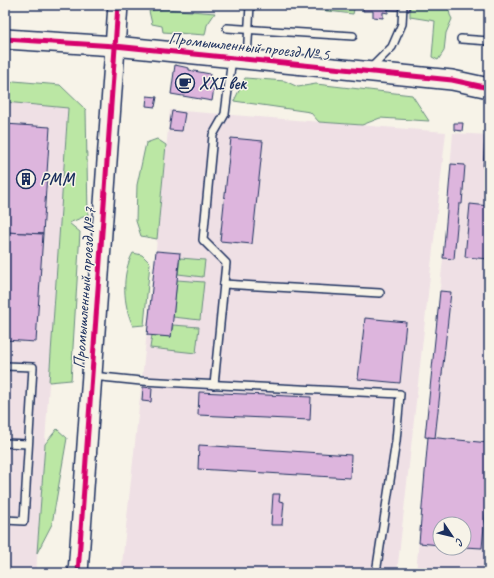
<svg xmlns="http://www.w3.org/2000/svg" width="494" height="578" font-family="Caveat,sans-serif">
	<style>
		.built { fill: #efe0e5; fill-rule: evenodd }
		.green { fill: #bbe7a4; stroke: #6b8b81 }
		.building { fill: #ddb5dd; stroke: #1b2f5e }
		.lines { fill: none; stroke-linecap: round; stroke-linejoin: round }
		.lane-casing { stroke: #1b2f5e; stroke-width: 10 }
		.secondary-casing { stroke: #1b2f5e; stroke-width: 22 }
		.lane { stroke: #f7f3e8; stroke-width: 7 }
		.secondary { stroke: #f7f3e8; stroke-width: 19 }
		.cycleway-casing { stroke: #f7f3e8; stroke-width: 8 }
		.cycleway { stroke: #d6006c; stroke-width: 5 }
		.labels { text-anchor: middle; stroke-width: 3; stroke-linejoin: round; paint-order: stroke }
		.street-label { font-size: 17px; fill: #1b2f5e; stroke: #f7f3e8 }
		.poi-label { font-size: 17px; font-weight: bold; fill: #1b2f5e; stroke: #f7f3e8; text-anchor: start }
	</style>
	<rect width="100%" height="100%" fill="#f7f3e8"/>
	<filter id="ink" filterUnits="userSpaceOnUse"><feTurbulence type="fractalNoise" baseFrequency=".025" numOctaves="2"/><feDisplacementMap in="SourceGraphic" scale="8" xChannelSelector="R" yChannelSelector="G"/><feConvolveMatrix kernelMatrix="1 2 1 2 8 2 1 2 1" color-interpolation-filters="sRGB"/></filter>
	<g filter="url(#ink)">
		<!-- built -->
		<g class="built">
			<path d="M 5,102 L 68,107 L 36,573 L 5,573 Z"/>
			<path d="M 170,110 L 446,132 L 397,573 L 121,573 L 157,239 Z"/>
			<path d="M 453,133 L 489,135 L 489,573 L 416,573 L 428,438 L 425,437 L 443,258 ZM 440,524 L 464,524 L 464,548 L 440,548 Z"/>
		</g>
		<!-- green -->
		<g class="green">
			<path d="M 276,5 L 355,5 L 353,14 Z"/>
			<path d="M 410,5 L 448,5 L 450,15 L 452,19 L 446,33 L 444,51 L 438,60 L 432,57 L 435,21 L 410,17 Z"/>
			<path d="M 165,9 L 215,13 L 207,25 L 205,35 L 163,32 L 162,26 L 152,24 L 149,11 Z"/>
			<path d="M 245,78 L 285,81 L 298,87 L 316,84 L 412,95 L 429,121 L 380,118 L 362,125 L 319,122 L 310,112 L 234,101 Z"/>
			<path d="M 14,81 L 60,85 L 86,110 L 88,215 L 69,223 L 80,232 L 71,380 L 49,382 L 68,108 L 5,102 L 5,89 Z"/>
			<path d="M 157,139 L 166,145 L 157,239 L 141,236 L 136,221 L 137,185 L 146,143 Z"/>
			<path d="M 133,253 L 142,255 L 150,263 L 144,325 L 133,326 C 123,305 121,274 133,253 Z"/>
			<path d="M 180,258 L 205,260 L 203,277 L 178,274 Z"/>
			<path d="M 177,280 L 204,282 L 200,320 L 173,317 Z"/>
			<path d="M 173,325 L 199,327 L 196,353 L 150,348 L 152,335 L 171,337 Z"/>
			<path d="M 57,429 L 67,438 L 52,524 L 37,553 L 45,444 Z"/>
		</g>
		<!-- building -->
		<g class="building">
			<path d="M 363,5 L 388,5 L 388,13 L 383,12 L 383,18 L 373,17 L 373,11 L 363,11 Z"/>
			<path d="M 388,5 L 410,5 L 409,11 L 388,10 Z"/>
			<path d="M 175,65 L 189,68 L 189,70 L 210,74 L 209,80 L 215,81 L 212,101 L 171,94 Z"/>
			<path d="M 147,96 L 157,97 L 155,107 L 146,106 Z"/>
			<path d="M 172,111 L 185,113 L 182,131 L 169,130 Z"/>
			<path d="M 454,123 L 463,123 L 462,131 L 454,130 Z"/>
			<path d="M 5,124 L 50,127 L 43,234 L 5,232 Z"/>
			<path d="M 485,135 L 489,135 L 489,168 L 483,168 Z"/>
			<path d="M 231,138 L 263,141 L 252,244 L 220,241 Z"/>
			<path d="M 451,164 L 465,165 L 462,204 L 459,204 L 454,259 L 443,258 Z"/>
			<path d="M 470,204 L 489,206 L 489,259 L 465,257 Z"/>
			<path d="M 5,232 L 43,234 L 36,342 L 5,340 Z"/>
			<path d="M 156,251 L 180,253 L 171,337 L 147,335 Z"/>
			<path d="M 440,291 L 451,292 L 435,438 L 425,437 Z"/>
			<path d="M 365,318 L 406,322 L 400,383 L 358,379 Z"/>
			<path d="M 143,387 L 152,388 L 151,402 L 142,401 Z"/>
			<path d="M 199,392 L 311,397 L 310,420 L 198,415 Z"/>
			<path d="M 428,437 L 489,443 L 489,472 L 482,548 L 464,547 L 464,524 L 440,524 L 440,545 L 419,543 Z"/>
			<path d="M 199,445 L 351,455 L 350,478 L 198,469 Z"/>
			<path d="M 273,494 L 280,494 L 279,501 L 284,502 L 282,525 L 271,525 Z"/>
		</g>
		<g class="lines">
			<defs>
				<g id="lane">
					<path d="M 227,28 L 353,36"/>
					<path d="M 461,39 L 489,41"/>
					<path d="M 247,59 L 250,5"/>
					<path d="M 369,70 L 392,47 L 402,24 L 403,5"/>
					<path d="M 224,284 L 380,293"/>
					<path d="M 5,366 L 33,367 L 24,521 L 5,520"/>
					<path d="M 92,376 L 141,381 L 400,394 L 396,441 L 376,573"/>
					<path d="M 214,385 L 226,263 L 203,240 L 213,135 L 225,114 L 232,58"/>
					<path d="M 5,443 L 28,444"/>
				</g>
				<g id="secondary">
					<path d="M 5,39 L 115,46 L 452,80 L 489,88"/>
					<path d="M 78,573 L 118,5"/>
				</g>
			</defs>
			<!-- lane casing -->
			<use href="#lane" class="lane-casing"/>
			<!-- secondary casing -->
			<use href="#secondary" class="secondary-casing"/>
			<!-- lane -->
			<use href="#lane" class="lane"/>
			<!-- secondary -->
			<use href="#secondary" class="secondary"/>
			<defs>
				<g id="cycleway">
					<path d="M 5,39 L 115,46 L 452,80 L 489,88"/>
					<path d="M 78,573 L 118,5"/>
				</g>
			</defs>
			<!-- cycleway casing -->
			<use href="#cycleway" class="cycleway-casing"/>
			<!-- cycleway -->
			<use href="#cycleway" class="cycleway"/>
		</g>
	</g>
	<!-- icons -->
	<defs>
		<symbol id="cafe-ring" viewBox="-11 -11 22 22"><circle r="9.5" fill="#f7f3e8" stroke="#1b2f5e" stroke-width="1.5"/><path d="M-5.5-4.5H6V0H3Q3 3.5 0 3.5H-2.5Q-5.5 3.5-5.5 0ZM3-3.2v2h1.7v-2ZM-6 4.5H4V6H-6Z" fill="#1b2f5e"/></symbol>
		<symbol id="building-ring" viewBox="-11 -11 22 22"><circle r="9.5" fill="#f7f3e8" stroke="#1b2f5e" stroke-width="1.5"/><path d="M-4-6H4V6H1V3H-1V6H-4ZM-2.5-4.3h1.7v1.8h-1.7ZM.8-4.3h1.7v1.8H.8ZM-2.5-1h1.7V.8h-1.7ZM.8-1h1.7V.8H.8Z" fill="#1b2f5e"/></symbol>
	</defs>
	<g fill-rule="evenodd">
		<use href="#cafe-ring" x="174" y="72" width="22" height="22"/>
		<use href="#building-ring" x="15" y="168" width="22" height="22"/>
	</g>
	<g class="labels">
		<!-- street labels -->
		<g class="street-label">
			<text transform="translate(249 46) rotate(6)" y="6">Промышленный проезд № 5</text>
			<text transform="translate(84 288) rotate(-86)" y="6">Промышленный проезд № 7</text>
		</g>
		<!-- poi labels -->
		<g class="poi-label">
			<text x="199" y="89">XXI век</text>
			<text x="40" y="185">РММ</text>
		</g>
	</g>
	<!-- margin -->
	<rect width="494" height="578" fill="none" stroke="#f7f3e8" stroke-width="20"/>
	<rect x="10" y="10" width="474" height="558" fill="none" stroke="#1b2f5e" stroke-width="1.5" filter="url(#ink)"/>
	<!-- north arrow -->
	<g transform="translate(452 536) rotate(125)"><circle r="19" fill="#f7f3e8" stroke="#9fa5b1"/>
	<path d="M0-3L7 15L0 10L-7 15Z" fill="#1b2f5e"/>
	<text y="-6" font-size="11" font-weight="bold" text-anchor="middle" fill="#1b2f5e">С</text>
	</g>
</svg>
